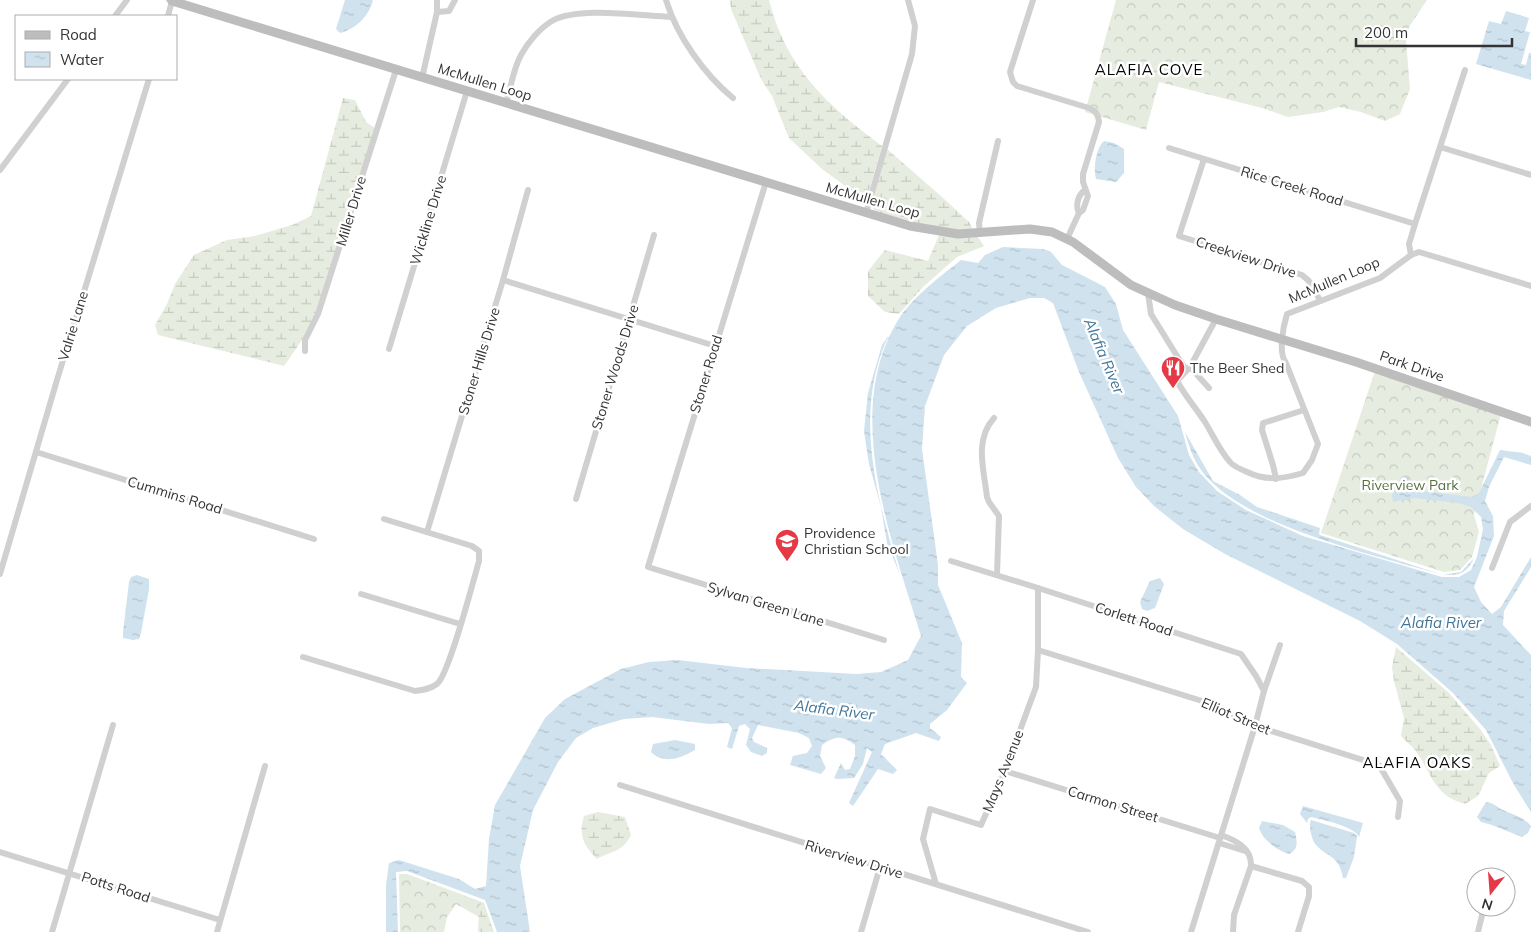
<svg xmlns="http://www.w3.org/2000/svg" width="1531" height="932" font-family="Mulish,sans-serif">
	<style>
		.forest { fill: url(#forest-crowns) }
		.wetland { fill: url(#wetland-marsh) }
		.water { fill: url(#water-ripples) }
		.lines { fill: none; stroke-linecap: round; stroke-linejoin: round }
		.street { stroke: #d0d0d0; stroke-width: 6 }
		.secondary { stroke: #bdbdbd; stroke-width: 9 }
		.labels { text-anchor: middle; stroke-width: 5; stroke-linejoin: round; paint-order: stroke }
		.street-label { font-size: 14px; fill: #333; stroke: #fff }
		.poi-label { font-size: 14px; fill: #333; stroke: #fff; text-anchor: start }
		.park-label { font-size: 14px; fill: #56703f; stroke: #fff }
		.neighbourhood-label { font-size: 15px; letter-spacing: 1px; fill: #000; stroke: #fff }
		.water-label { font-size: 15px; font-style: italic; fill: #3f7597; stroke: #fff }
	</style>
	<defs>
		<pattern id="forest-crowns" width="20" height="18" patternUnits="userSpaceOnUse" patternTransform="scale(1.25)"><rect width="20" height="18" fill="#e6ecdf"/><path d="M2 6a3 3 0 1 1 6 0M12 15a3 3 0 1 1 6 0" fill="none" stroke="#c6cbc0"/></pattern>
		<pattern id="wetland-marsh" width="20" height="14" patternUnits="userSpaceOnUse" patternTransform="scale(1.25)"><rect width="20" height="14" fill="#e6ecdf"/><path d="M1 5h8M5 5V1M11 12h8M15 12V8" fill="none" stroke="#c6cbc0"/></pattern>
		<pattern id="water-ripples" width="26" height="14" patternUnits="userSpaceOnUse" patternTransform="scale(1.25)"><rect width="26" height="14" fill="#cfe2ee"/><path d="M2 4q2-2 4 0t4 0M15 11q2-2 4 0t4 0" fill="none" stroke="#b2c2cd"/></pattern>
	</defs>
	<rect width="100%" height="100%" fill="#fff"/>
	<!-- forest -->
	<g class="forest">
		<path d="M 1116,0 L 1427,0 L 1409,27 L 1406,41 L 1410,89 L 1400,114 L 1385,121 L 1361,112 L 1339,107 L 1323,112 L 1288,117 L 1262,108 L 1159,82 L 1146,130 L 1085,112 Z"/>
		<path d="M 1375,371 L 1501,414 L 1474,515 L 1479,532 L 1472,557 L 1460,570 L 1444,572 L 1321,533 Z"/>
		<path d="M 399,874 L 407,874 L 482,902 L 479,910 L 479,917 L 456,904 L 447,917 L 444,932 L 400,932 Z"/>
	</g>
	<!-- wetland -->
	<g class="wetland">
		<path d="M 730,0 L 769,0 C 786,68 828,106 882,146 L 866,201 L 822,169 L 789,138 L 772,96 L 761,79 L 731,9 Z"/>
		<path d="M 343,98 L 355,100 L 366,122 L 375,128 L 316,313 L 302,340 L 284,366 L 158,335 L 155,325 L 167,304 L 175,284 L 194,255 L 227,240 L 255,236 L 292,225 L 311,216 Z"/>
		<path d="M 887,149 L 942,197 L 969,222 L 974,231 L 958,231 L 911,223 L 877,213 L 871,206 Z"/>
		<path d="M 939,235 L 978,237 L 984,246 L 957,257 L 923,287 L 899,314 L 885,312 L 868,296 L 868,271 L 885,250 L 928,261 Z"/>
		<path d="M 1396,647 L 1449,693 L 1480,729 L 1491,745 L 1500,766 L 1489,773 L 1478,796 L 1465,804 C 1433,795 1432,773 1415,750 C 1411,745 1405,741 1401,736 L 1404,718 L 1394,681 L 1392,667 Z"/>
		<path d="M 598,812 L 625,817 L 631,835 C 623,852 611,851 597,859 C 584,845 578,836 584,816 Z"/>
		<path d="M 482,902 L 484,903 L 494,932 L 478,932 L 479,910 Z"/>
	</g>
	<!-- water -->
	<g class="water">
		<path d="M 345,0 L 373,0 C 369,16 356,29 340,33 L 336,29 Z"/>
		<path d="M 1506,11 L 1529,18 L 1525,31 L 1530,32 L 1521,64 L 1526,65 L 1529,53 L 1531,53 L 1531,80 L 1476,64 L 1489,21 L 1501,24 Z"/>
		<path d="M 1104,141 L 1114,143 L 1124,149 L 1124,173 L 1116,182 L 1096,179 C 1093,168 1096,148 1104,141 Z"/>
		<path d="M 1003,247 L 1043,249 L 1051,252 L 1062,265 L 1105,287 L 1116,304 L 1123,330 L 1178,416 L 1189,455 L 1199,472 L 1217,491 L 1246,510 L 1303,536 L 1442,577 L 1459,577 L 1471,570 L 1477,557 L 1483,529 L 1481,517 L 1471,507 L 1458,503 L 1415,498 L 1393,502 L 1392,495 L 1401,477 L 1406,476 L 1423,491 L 1472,497 L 1479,493 L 1500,450 L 1523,453 L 1531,456 L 1531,465 L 1504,457 L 1489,487 L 1485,501 L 1493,516 L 1494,536 L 1474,587 L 1481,602 L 1492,614 L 1501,607 L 1531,557 L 1531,567 L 1504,611 L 1503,625 L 1531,655 L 1531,812 L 1514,785 L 1486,730 L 1453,693 L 1397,644 L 1360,621 L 1225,554 L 1183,529 L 1154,506 L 1136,487 L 1118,458 L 1079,372 L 1053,303 L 1044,298 L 1030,298 L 996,308 L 967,326 L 944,355 L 925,406 L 922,449 L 938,565 L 938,585 L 962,643 L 961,677 L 967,683 L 947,710 L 930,724 L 930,728 L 941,737 L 939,741 L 916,733 L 885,744 L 881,754 L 897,770 L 893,774 L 878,769 L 853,806 L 849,803 L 872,752 L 867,748 L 863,764 L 854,778 L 837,779 L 834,778 L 841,763 L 845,770 L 850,769 L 855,756 L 855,745 C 841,735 836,736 822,745 L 820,756 L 826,768 L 821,774 L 790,765 L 793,756 L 807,753 L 812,746 L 809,738 L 799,733 L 758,725 L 752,738 L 754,742 L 767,748 L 767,753 L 762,756 L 751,752 L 746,745 L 750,729 L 745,724 L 739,726 L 732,749 L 727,747 L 732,728 L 728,723 L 709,724 L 652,717 L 624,719 L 593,728 L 576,738 L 558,762 L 533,810 L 520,866 L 530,932 L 497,932 L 485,900 L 407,871 L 396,872 L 398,932 L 386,932 L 386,885 L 389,863 L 399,860 L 459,879 L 475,889 L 486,886 L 489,839 L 495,805 L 545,718 L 565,699 L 621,669 L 649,662 L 678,660 L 746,668 L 857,674 L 881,672 L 908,660 L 921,636 C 892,541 840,410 900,317 C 914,296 942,275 961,260 L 978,263 L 985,255 Z"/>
		<path d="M 889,335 C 852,411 877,499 900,575 L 887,543 L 881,507 L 869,464 L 864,431 L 868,393 L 882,345 Z"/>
		<path d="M 1185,432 L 1213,481 L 1240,495 L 1257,507 L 1320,528 L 1319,534 L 1320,535 L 1443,575 L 1461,572 L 1474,558 C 1466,575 1459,575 1443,575 C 1376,555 1243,527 1201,470 C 1193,459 1189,446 1185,432 Z"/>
		<path d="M 137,575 L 149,579 L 149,589 L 141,633 L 139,639 L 133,640 L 123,638 L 123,632 L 129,582 L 131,577 Z"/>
		<path d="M 1160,578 L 1164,584 L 1155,608 L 1147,611 L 1142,609 L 1140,602 L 1150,581 Z"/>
		<path d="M 675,740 L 695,744 L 695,750 C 681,758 664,765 651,752 L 653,744 Z"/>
		<path d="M 1486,802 C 1493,803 1496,806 1501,809 C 1513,815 1522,816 1531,826 L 1528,833 L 1522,837 L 1492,825 L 1481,822 L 1477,817 Z"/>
		<path d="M 1303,806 L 1363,823 L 1359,837 C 1354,826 1323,820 1311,817 L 1308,819 L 1307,823 L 1300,814 Z"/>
		<path d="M 1311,820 L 1354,833 L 1357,836 L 1354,857 L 1346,878 L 1343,878 C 1339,855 1328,858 1316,845 C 1312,841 1308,825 1311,820 Z"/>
		<path d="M 1262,821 L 1283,825 L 1295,832 C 1297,841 1299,849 1289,854 C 1276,850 1263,840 1259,828 Z"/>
	</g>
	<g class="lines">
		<!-- street -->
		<g class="street">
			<path d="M 666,0 C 677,36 704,74 733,98"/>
			<path d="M 1033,0 L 1010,72 L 1013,82 L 1017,86 L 1089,108 C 1096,111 1098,114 1099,122 L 1083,174 L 1083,182 L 1088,196 L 1083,210 L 1079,213 L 1067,239"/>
			<path d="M 437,12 L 449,11 L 455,0"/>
			<path d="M 115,16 L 127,0"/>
			<path d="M 168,16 L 172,1 L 169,0"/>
			<path d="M 422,78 L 437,12 L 437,0"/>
			<path d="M 506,103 C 511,88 513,69 521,55 C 528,42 540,28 552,21 C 578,6 641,16 671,17"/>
			<path d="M 1440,147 L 1531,175"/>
			<path d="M 1169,148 L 1415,224"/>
			<path d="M 1204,159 L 1179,236 L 1302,275 C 1312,282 1315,290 1320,301"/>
			<path d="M 0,170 L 68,79"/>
			<path d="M 766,182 L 648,567 L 884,640"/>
			<path d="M 866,213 L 912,54 L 915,26 L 908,0"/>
			<path d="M 1079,213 C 1075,205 1078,195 1085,190"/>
			<path d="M 980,234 L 979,223 L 998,141"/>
			<path d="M 1411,255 L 1409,244 L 1415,224 L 1465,70"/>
			<path d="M 503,280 L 715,346"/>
			<path d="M 1148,293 L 1151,314 L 1182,364 L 1187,370"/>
			<path d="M 1216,319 L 1190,367 L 1177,381 C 1185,396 1196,408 1205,422 C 1213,435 1220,451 1230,462 C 1234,467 1241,469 1247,472 C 1266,481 1283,479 1303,473 L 1312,460 L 1318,444 L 1286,363 C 1278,353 1283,327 1287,314 L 1380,278 L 1411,255 L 1419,252 L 1531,286"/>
			<path d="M 389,349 L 467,91"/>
			<path d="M 305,351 L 305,340 L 318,314 L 396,70"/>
			<path d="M 1190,367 L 1209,388"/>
			<path d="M 994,418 C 974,440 984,470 987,497 L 989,502 L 999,516 L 997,575"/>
			<path d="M 36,452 L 314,539"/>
			<path d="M 1276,479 L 1273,465 L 1262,430 L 1263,423 L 1304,410"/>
			<path d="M 576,499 L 654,235"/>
			<path d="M 427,532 L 503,280 L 528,190"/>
			<path d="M 951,561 L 1038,588 L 1241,654 L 1256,676 L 1264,691 L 1255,726 L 1191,932"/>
			<path d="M 1492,568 L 1510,522 L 1531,506"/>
			<path d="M 0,574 L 57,380 L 149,79"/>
			<path d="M 361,594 L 460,624"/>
			<path d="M 1038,650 L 1215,705 L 1255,726 L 1379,765 L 1400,801 L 1398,817"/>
			<path d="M 303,657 L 415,691 C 423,690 430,689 437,684 C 449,674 473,582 479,561 L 479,551 L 472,546 L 384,519"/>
			<path d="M 1264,691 L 1280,645"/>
			<path d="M 1005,771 L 1220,838"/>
			<path d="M 620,785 L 1088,932"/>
			<path d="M 1221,835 C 1235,840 1252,848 1251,866 L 1234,915 L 1233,932"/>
			<path d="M 1219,843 L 1245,851"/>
			<path d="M 0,852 L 220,920"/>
			<path d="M 1251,866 L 1302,881 L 1309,887 L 1309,896 L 1298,932"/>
			<path d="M 936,884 L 923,839 L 930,809 L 981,825 L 1005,771 L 1036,687 L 1038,650 L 1038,588"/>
			<path d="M 1471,885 L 1476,890"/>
			<path d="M 52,932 L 113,725"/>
			<path d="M 217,932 L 265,766"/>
			<path d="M 861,932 L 880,867"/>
			<path d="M 1478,932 L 1484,907"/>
		</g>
		<!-- secondary -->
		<path class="secondary" d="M 173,0 L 172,1 L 910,226 L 958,234 L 1030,229 L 1052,232 L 1073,242 L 1131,285 L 1175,305 L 1216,319 L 1356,362 L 1531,422"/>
	</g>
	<!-- icons -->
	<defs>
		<symbol id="restaurant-pin" viewBox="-11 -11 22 30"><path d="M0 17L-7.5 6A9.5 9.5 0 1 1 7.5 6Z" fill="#e63946" stroke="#fff"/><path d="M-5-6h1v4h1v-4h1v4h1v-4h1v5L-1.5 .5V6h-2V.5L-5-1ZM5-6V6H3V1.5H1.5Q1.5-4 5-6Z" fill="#fff"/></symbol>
		<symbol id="school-pin" viewBox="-11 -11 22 30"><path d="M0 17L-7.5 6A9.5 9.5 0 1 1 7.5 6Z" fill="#e63946" stroke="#fff"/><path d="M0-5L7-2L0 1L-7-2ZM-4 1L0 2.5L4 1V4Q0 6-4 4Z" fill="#fff"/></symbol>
	</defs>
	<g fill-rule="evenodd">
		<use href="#restaurant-pin" x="1159" y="354" width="28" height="38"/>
		<use href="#school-pin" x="773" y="527" width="28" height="38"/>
	</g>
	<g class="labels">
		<!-- street labels -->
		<g class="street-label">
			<text transform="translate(485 82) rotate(17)" y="5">McMullen Loop</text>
			<text transform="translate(1292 186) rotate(17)" y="5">Rice Creek Road</text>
			<text transform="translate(873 200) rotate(16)" y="5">McMullen Loop</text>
			<text transform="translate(351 211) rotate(-73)" y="5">Miller Drive</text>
			<text transform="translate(428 220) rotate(-73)" y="5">Wickline Drive</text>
			<text transform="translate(1246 257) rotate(18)" y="5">Creekview Drive</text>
			<text transform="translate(1334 280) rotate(-23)" y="5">McMullen Loop</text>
			<text transform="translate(73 326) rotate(-73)" y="5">Valrie Lane</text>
			<text transform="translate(479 361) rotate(-73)" y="5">Stoner Hills Drive</text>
			<text transform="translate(1412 366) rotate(19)" y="5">Park Drive</text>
			<text transform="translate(615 367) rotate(-73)" y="5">Stoner Woods Drive</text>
			<text transform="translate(706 374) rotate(-73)" y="5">Stoner Road</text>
			<text transform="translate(175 495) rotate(17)" y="5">Cummins Road</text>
			<text transform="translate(766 604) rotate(17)" y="5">Sylvan Green Lane</text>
			<text transform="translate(1134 619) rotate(18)" y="5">Corlett Road</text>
			<text transform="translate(1236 716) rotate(23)" y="5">Elliot Street</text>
			<text transform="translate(1003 771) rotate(-68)" y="5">Mays Avenue</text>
			<text transform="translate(1113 804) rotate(17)" y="5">Carmon Street</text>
			<text transform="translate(854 859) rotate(17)" y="5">Riverview Drive</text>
			<text transform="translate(116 887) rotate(18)" y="5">Potts Road</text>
		</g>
		<!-- poi labels -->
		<g class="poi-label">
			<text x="1190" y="373">The Beer Shed</text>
			<text x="804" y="538">Providence<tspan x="804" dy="16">Christian School</tspan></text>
		</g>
		<!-- park labels -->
		<g class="park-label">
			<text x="1410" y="490">Riverview Park</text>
		</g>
		<!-- neighbourhood labels -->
		<g class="neighbourhood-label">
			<text x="1149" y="75">ALAFIA COVE</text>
			<text x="1417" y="768">ALAFIA OAKS</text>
		</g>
		<!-- water labels -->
		<g class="water-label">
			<text transform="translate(1104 356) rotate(67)" y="5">Alafia River</text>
			<text x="1441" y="628">Alafia River</text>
			<text transform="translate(834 710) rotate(7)" y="5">Alafia River</text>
		</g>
	</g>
	<!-- legend -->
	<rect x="15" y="15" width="162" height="65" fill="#ffffff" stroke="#adadad"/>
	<rect x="25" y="31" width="25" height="8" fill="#bdbdbd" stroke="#adadad"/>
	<text x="60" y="40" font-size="15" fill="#333333">Road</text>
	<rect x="25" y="52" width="25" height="15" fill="url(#water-ripples)" stroke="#adadad"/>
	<text x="60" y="65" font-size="15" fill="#333333">Water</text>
	<!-- north arrow -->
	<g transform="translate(1491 892) rotate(197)"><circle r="24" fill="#ffffff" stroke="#adadad"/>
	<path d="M0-4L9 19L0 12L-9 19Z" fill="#e63946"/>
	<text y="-8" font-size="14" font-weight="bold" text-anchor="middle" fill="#333333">N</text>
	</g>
	<!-- scale -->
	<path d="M1356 38v8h156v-8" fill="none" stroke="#333333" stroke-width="2.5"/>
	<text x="1364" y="38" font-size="15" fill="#333333" stroke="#ffffff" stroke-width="4" paint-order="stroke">200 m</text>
</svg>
